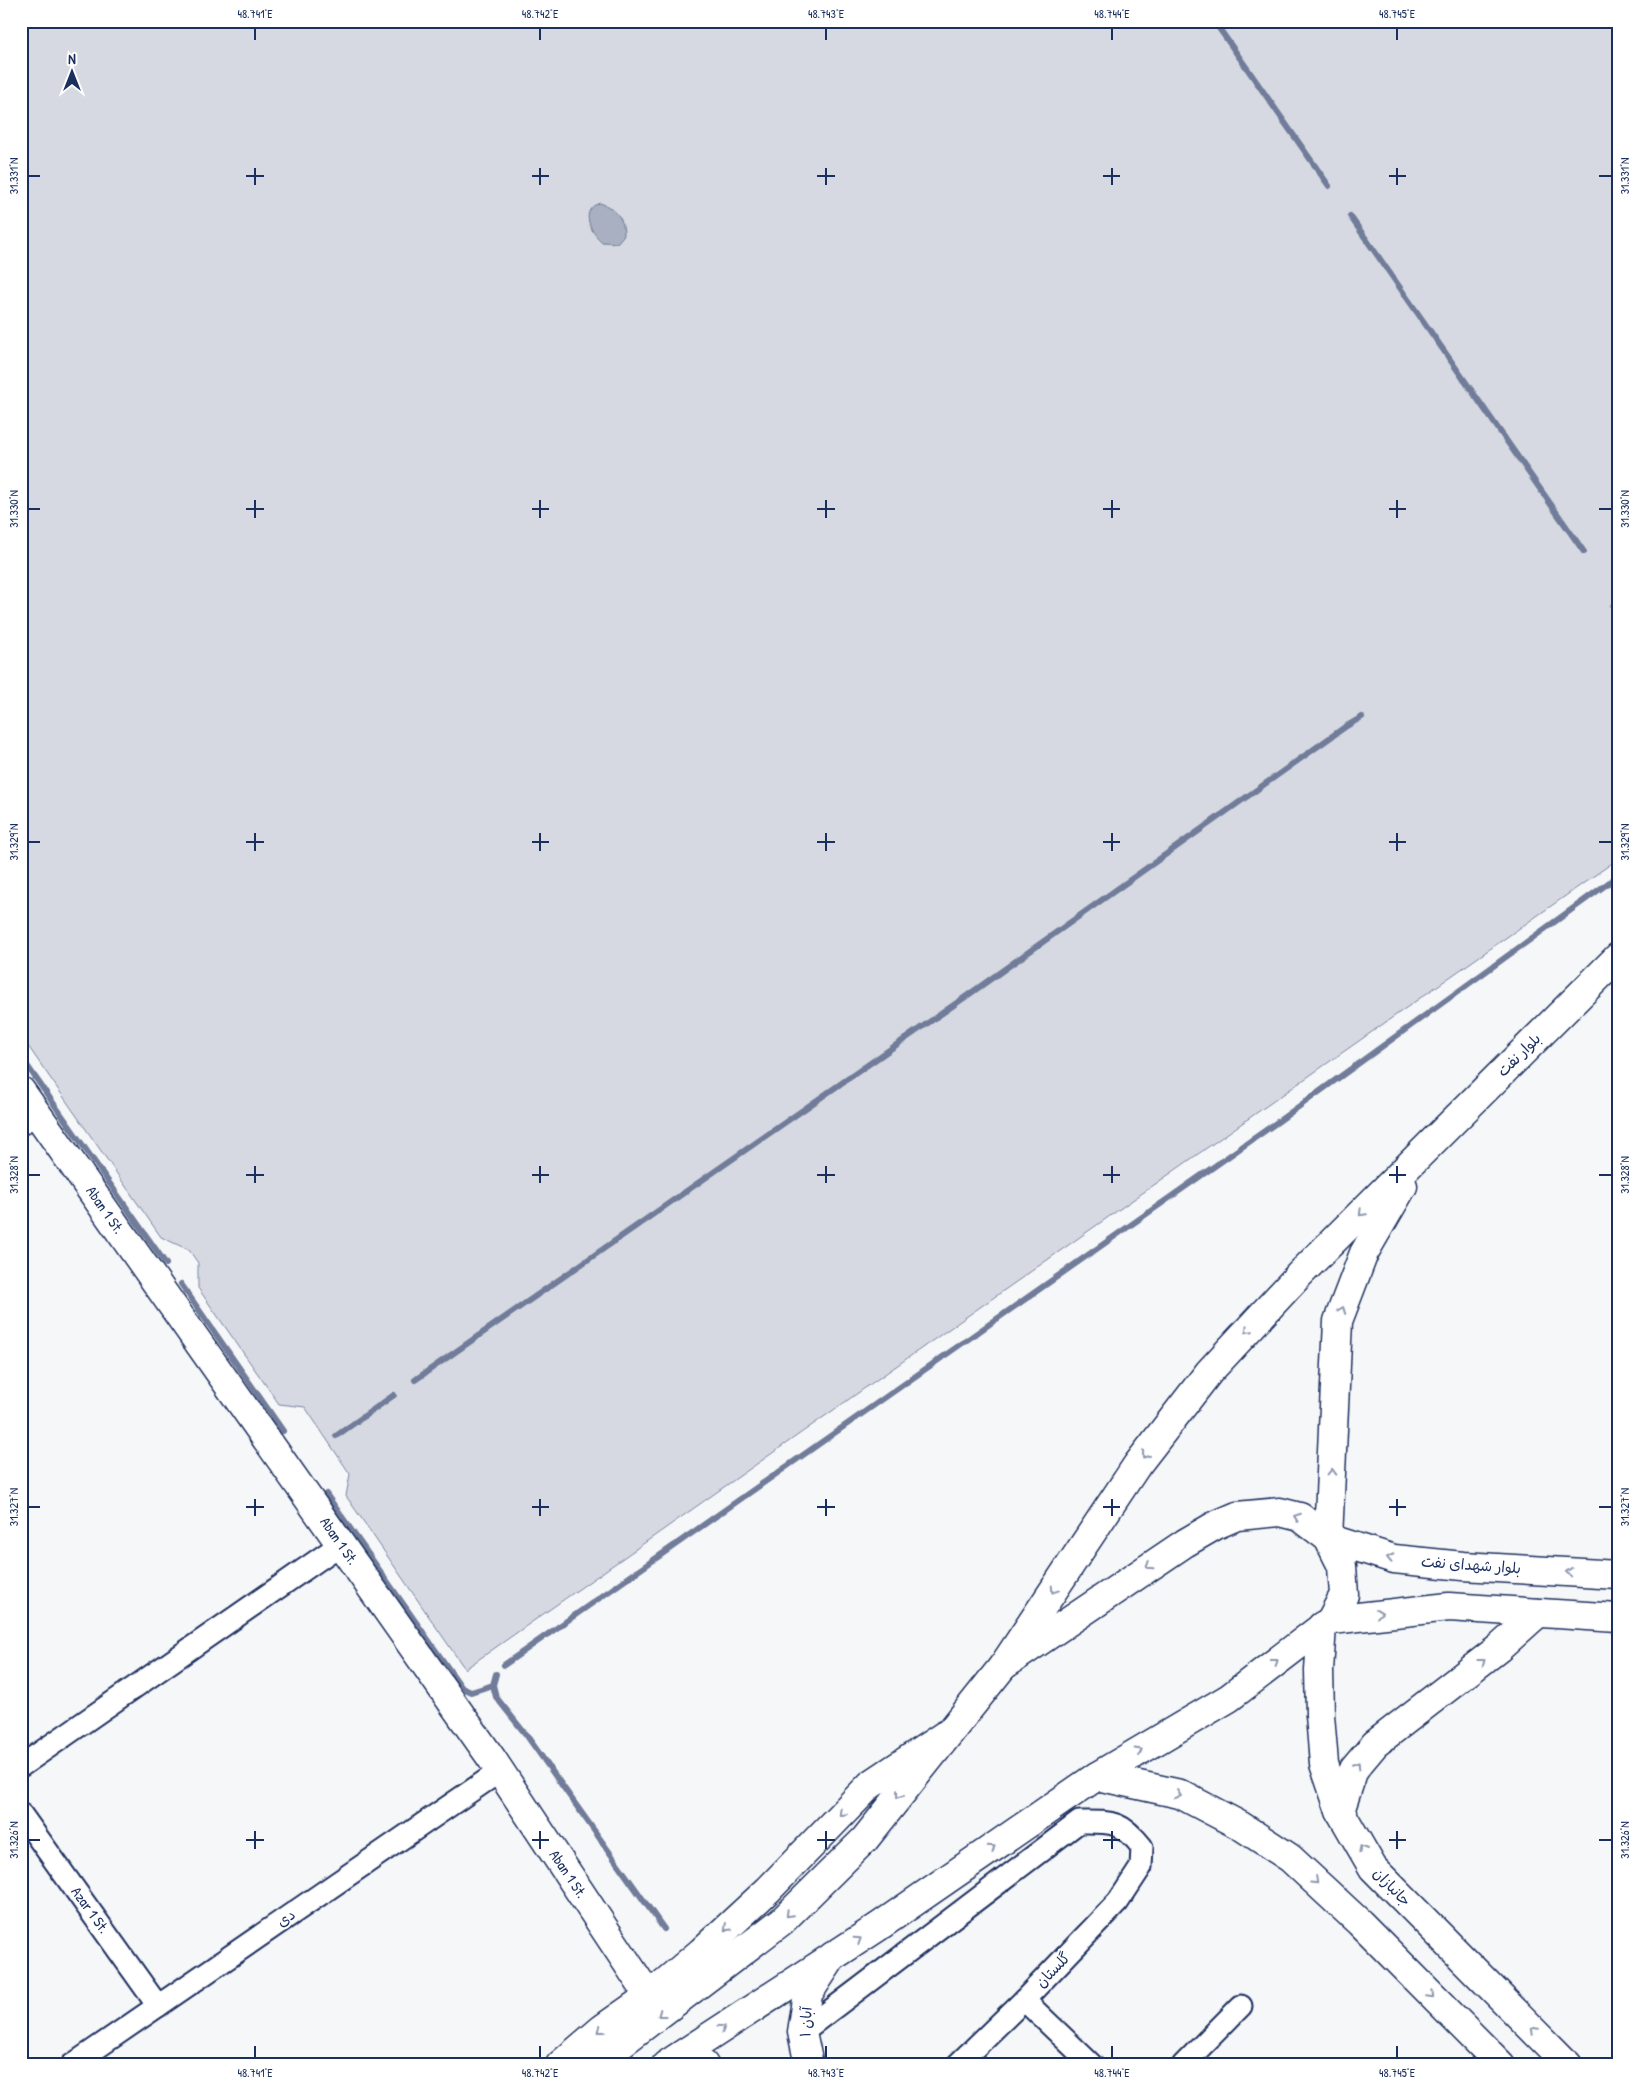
<svg xmlns="http://www.w3.org/2000/svg" width="1639" height="2086" font-family="'Patrick Hand','Playpen Sans Arabic',sans-serif">
	<style>
		.green { fill: #d6d9e2; stroke: #7884a0 }
		.water { fill: #a9b0c1; stroke: #707c99 }
		.lines { fill: none; stroke-linecap: round; stroke-linejoin: round }
		.stream { stroke: #707c99; stroke-width: 6 }
		.street-casing { stroke: #1b2f5e; stroke-width: 25 }
		.secondary-casing { stroke: #1b2f5e; stroke-width: 31 }
		.primary-casing { stroke: #1b2f5e; stroke-width: 31 }
		.street { stroke: #fff; stroke-width: 21 }
		.secondary { stroke: #fff; stroke-width: 28 }
		.primary { stroke: #fff; stroke-width: 28 }
		.oneway { stroke: #8d97ae }
		.ticks { fill: none; stroke: #1b2f5e; stroke-width: 2 }
		.labels { text-anchor: middle; stroke-width: 4; stroke-linejoin: round; paint-order: stroke }
		.street-label { font-size: 15px; fill: #1b2f5e; stroke: #fff }
		.neatline { fill: none; stroke: #1b2f5e; stroke-width: 2 }
		.ticks-label { font-size: 12px; text-anchor: middle; fill: #1b2f5e }
	</style>
	<rect width="100%" height="100%" fill="#f6f7f9"/>
	<filter id="ink" filterUnits="userSpaceOnUse"><feTurbulence type="fractalNoise" baseFrequency=".02" numOctaves="2"/><feDisplacementMap in="SourceGraphic" scale="10" xChannelSelector="R" yChannelSelector="G"/><feConvolveMatrix kernelMatrix="1 2 1 2 8 2 1 2 1" color-interpolation-filters="sRGB"/></filter>
	<g filter="url(#ink)">
		<!-- green -->
		<path class="green" d="M 21,21 L 1618,21 L 1618,600 L 1610,605 L 1618,617 L 1618,859 L 465,1669 L 346,1496 L 350,1474 L 305,1407 L 279,1404 L 198,1288 L 198,1263 L 189,1250 L 161,1237 L 21,1036 Z"/>
		<!-- water -->
		<path class="water" d="M 600,203 C 615,208 624,218 624,235 L 617,243 L 602,242 C 590,232 579,209 600,203 Z"/>
		<g class="lines">
			<!-- stream -->
			<g class="stream">
				<path d="M 1214,21 L 1329,186"/>
				<path d="M 1350,216 L 1584,552"/>
				<path d="M 21,1057 L 166,1264"/>
				<path d="M 181,1284 L 283,1431"/>
				<path d="M 415,1380 L 971,993 L 1345,727 L 1362,717"/>
				<path d="M 336,1436 L 394,1395"/>
				<path d="M 326,1494 L 462,1688 L 471,1692 L 493,1685"/>
				<path d="M 504,1665 L 1276,1123 L 1618,876"/>
				<path d="M 496,1674 L 493,1685 L 496,1697 L 527,1736 L 664,1929"/>
			</g>
			<defs>
				<g id="street">
					<path d="M 21,1124 L 37,1113"/>
					<path d="M 21,1766 L 341,1544"/>
					<path d="M 21,1814 L 158,2006"/>
					<path d="M 1024,2000 L 1092,2065"/>
					<path d="M 802,2032 L 1079,1822 C 1111,1822 1121,1820 1142,1847 L 1141,1867 L 1118,1902 L 1024,2000 L 957,2065"/>
					<path d="M 72,2065 L 500,1771"/>
					<path d="M 1183,2065 L 1241,2006"/>
				</g>
				<g id="secondary">
					<path d="M 21,1091 L 492,1759 L 649,1996"/>
					<path d="M 1328,1538 L 1338,1321 L 1364,1253 L 1403,1186"/>
					<path d="M 1322,1626 L 1319,1670 L 1320,1715 L 1324,1764 L 1340,1811 L 1373,1868 L 1568,2065"/>
					<path d="M 1003,1666 L 1137,1465 L 1209,1372 L 1299,1275 L 1618,957"/>
					<path d="M 1097,1776 L 1180,1794 L 1241,1826 L 1290,1858 L 1360,1923 L 1501,2065"/>
					<path d="M 1340,1811 L 1354,1769 L 1375,1744 L 1499,1648 L 1538,1613"/>
					<path d="M 560,2065 L 602,2029 L 649,1996 L 701,1952 L 768,1890 L 870,1785 L 945,1735"/>
					<path d="M 701,2065 L 704,2065"/>
					<path d="M 809,2065 L 802,2032 L 808,1994 L 833,1956"/>
				</g>
				<g id="primary">
					<path d="M 1328,1538 L 1394,1559 L 1463,1566 L 1618,1575"/>
					<path d="M 1331,1620 L 1449,1607 L 1618,1618"/>
					<path d="M 593,2065 L 782,1921 L 865,1839 L 1003,1666 L 1185,1543 L 1216,1525 L 1237,1516 L 1280,1512 L 1300,1517 L 1328,1538 L 1342,1566 L 1344,1595 L 1331,1620 L 1229,1698 L 1097,1776 L 878,1927 L 666,2065"/>
				</g>
			</defs>
			<!-- street casing -->
			<use href="#street" class="street-casing"/>
			<!-- secondary casing -->
			<use href="#secondary" class="secondary-casing"/>
			<!-- primary casing -->
			<use href="#primary" class="primary-casing"/>
			<!-- street -->
			<use href="#street" class="street"/>
			<!-- secondary -->
			<use href="#secondary" class="secondary"/>
			<!-- primary -->
			<use href="#primary" class="primary"/>
		</g>
		<!-- one-way arrows -->
		<defs><path id="oneway-chevron" d="M-2-3.5L2.5 0L-2 3.5" fill="none" stroke-width="1.6" stroke-linecap="round" stroke-linejoin="round" transform="scale(1.25)"/></defs>
		<g class="oneway">
			<use href="#oneway-chevron" transform="translate(1362 1213) rotate(135)"/>
			<use href="#oneway-chevron" transform="translate(1342 1310) rotate(-69)"/>
			<use href="#oneway-chevron" transform="translate(1248 1330) rotate(133)"/>
			<use href="#oneway-chevron" transform="translate(1145 1455) rotate(128)"/>
			<use href="#oneway-chevron" transform="translate(1332 1472) rotate(-89)"/>
			<use href="#oneway-chevron" transform="translate(1297 1517) rotate(-159)"/>
			<use href="#oneway-chevron" transform="translate(1390 1558) rotate(-168)"/>
			<use href="#oneway-chevron" transform="translate(1149 1566) rotate(147)"/>
			<use href="#oneway-chevron" transform="translate(1569 1572) rotate(-176)"/>
			<use href="#oneway-chevron" transform="translate(1054 1590) rotate(124)"/>
			<use href="#oneway-chevron" transform="translate(1379 1613) rotate(-7)"/>
			<use href="#oneway-chevron" transform="translate(1275 1662) rotate(-37)"/>
			<use href="#oneway-chevron" transform="translate(1482 1662) rotate(-37)"/>
			<use href="#oneway-chevron" transform="translate(1139 1751) rotate(-31)"/>
			<use href="#oneway-chevron" transform="translate(1357 1765) rotate(-57)"/>
			<use href="#oneway-chevron" transform="translate(899 1795) rotate(128)"/>
			<use href="#oneway-chevron" transform="translate(1178 1795) rotate(19)"/>
			<use href="#oneway-chevron" transform="translate(842 1813) rotate(135)"/>
			<use href="#oneway-chevron" transform="translate(992 1848) rotate(-35)"/>
			<use href="#oneway-chevron" transform="translate(1362 1849) rotate(-120)"/>
			<use href="#oneway-chevron" transform="translate(1315 1881) rotate(43)"/>
			<use href="#oneway-chevron" transform="translate(789 1914) rotate(135)"/>
			<use href="#oneway-chevron" transform="translate(727 1928) rotate(137)"/>
			<use href="#oneway-chevron" transform="translate(858 1940) rotate(-33)"/>
			<use href="#oneway-chevron" transform="translate(1431 1995) rotate(45)"/>
			<use href="#oneway-chevron" transform="translate(661 2014) rotate(143)"/>
			<use href="#oneway-chevron" transform="translate(722 2028) rotate(-33)"/>
			<use href="#oneway-chevron" transform="translate(601 2030) rotate(142)"/>
			<use href="#oneway-chevron" transform="translate(1534 2030) rotate(-135)"/>
		</g>
	</g>
	<!-- ticks -->
	<path class="ticks" d="M 255,28 L 255,40M 540,28 L 540,40M 826,28 L 826,40M 1112,28 L 1112,40M 1397,28 L 1397,40M 255,168 L 255,185M 540,168 L 540,185M 826,168 L 826,185M 1112,168 L 1112,185M 1397,168 L 1397,185M 28,176 L 40,176M 246,176 L 264,176M 532,176 L 549,176M 817,176 L 835,176M 1103,176 L 1120,176M 1389,176 L 1406,176M 1599,176 L 1612,176M 255,500 L 255,518M 540,500 L 540,518M 826,500 L 826,518M 1112,500 L 1112,518M 1397,500 L 1397,518M 28,509 L 40,509M 246,509 L 264,509M 532,509 L 549,509M 817,509 L 835,509M 1103,509 L 1120,509M 1389,509 L 1406,509M 1599,509 L 1612,509M 255,833 L 255,851M 540,833 L 540,851M 826,833 L 826,851M 1112,833 L 1112,851M 1397,833 L 1397,851M 28,842 L 40,842M 246,842 L 264,842M 532,842 L 549,842M 817,842 L 835,842M 1103,842 L 1120,842M 1389,842 L 1406,842M 1599,842 L 1612,842M 255,1166 L 255,1183M 540,1166 L 540,1183M 826,1166 L 826,1183M 1112,1166 L 1112,1183M 1397,1166 L 1397,1183M 28,1175 L 40,1175M 246,1175 L 264,1175M 532,1175 L 549,1175M 817,1175 L 835,1175M 1103,1175 L 1120,1175M 1389,1175 L 1406,1175M 1599,1175 L 1612,1175M 255,1499 L 255,1516M 540,1499 L 540,1516M 826,1499 L 826,1516M 1112,1499 L 1112,1516M 1397,1499 L 1397,1516M 28,1507 L 40,1507M 246,1507 L 264,1507M 532,1507 L 549,1507M 817,1507 L 835,1507M 1103,1507 L 1120,1507M 1389,1507 L 1406,1507M 1599,1507 L 1612,1507M 255,1831 L 255,1849M 540,1831 L 540,1849M 826,1831 L 826,1849M 1112,1831 L 1112,1849M 1397,1831 L 1397,1849M 28,1840 L 40,1840M 246,1840 L 264,1840M 532,1840 L 549,1840M 817,1840 L 835,1840M 1103,1840 L 1120,1840M 1389,1840 L 1406,1840M 1599,1840 L 1612,1840M 255,2046 L 255,2058M 540,2046 L 540,2058M 826,2046 L 826,2058M 1112,2046 L 1112,2058M 1397,2046 L 1397,2058"/>
	<g class="labels">
		<!-- street labels -->
		<g class="street-label">
			<text transform="translate(1519 1055) rotate(-45)" y="5">بلوار نفت</text>
			<text transform="translate(105 1210) rotate(55)" y="5">Aban 1 St.</text>
			<text transform="translate(339 1541) rotate(55)" y="5">Aban 1 St.</text>
			<text transform="translate(1471 1565) rotate(4)" y="5">بلوار شهدای نفت</text>
			<text transform="translate(568 1874) rotate(56)" y="5">Aban 1 St.</text>
			<text transform="translate(1392 1887) rotate(46)" y="5">جانبازان</text>
			<text transform="translate(90 1910) rotate(54)" y="5">Azar 1 St.</text>
			<text transform="translate(286 1918) rotate(-35)" y="5">دی</text>
			<text transform="translate(1053 1970) rotate(-46)" y="5">گلستان</text>
			<text transform="translate(806 2022) rotate(-87)" y="5">آبان ۱</text>
		</g>
	</g>
	<!-- margin -->
	<rect width="1639" height="2086" fill="none" stroke="#fff" stroke-width="55"/>
	<!-- north arrow -->
	<g transform="translate(72 72)" stroke="#ffffff" stroke-width="4" paint-order="stroke">
	<path d="M0-4L9 19L0 12L-9 19Z" fill="#1b2f5e"/>
	<text y="-8" font-size="14" font-weight="bold" text-anchor="middle" fill="#1b2f5e">N</text>
	</g>
	<rect x="28" y="28" width="1584" height="2030" class="neatline"/>
	<g class="ticks-label">
		<text x="255" y="18">48.741°E</text>
		<text x="540" y="18">48.742°E</text>
		<text x="826" y="18">48.743°E</text>
		<text x="1112" y="18">48.744°E</text>
		<text x="1397" y="18">48.745°E</text>
		<text transform="translate(14 176) rotate(-90)" y="4">31.331°N</text>
		<text transform="translate(1625 176) rotate(-90)" y="4">31.331°N</text>
		<text transform="translate(14 509) rotate(-90)" y="4">31.330°N</text>
		<text transform="translate(1625 509) rotate(-90)" y="4">31.330°N</text>
		<text transform="translate(14 842) rotate(-90)" y="4">31.329°N</text>
		<text transform="translate(1625 842) rotate(-90)" y="4">31.329°N</text>
		<text transform="translate(14 1175) rotate(-90)" y="4">31.328°N</text>
		<text transform="translate(1625 1175) rotate(-90)" y="4">31.328°N</text>
		<text transform="translate(14 1507) rotate(-90)" y="4">31.327°N</text>
		<text transform="translate(1625 1507) rotate(-90)" y="4">31.327°N</text>
		<text transform="translate(14 1840) rotate(-90)" y="4">31.326°N</text>
		<text transform="translate(1625 1840) rotate(-90)" y="4">31.326°N</text>
		<text x="255" y="2077">48.741°E</text>
		<text x="540" y="2077">48.742°E</text>
		<text x="826" y="2077">48.743°E</text>
		<text x="1112" y="2077">48.744°E</text>
		<text x="1397" y="2077">48.745°E</text>
	</g>
</svg>
